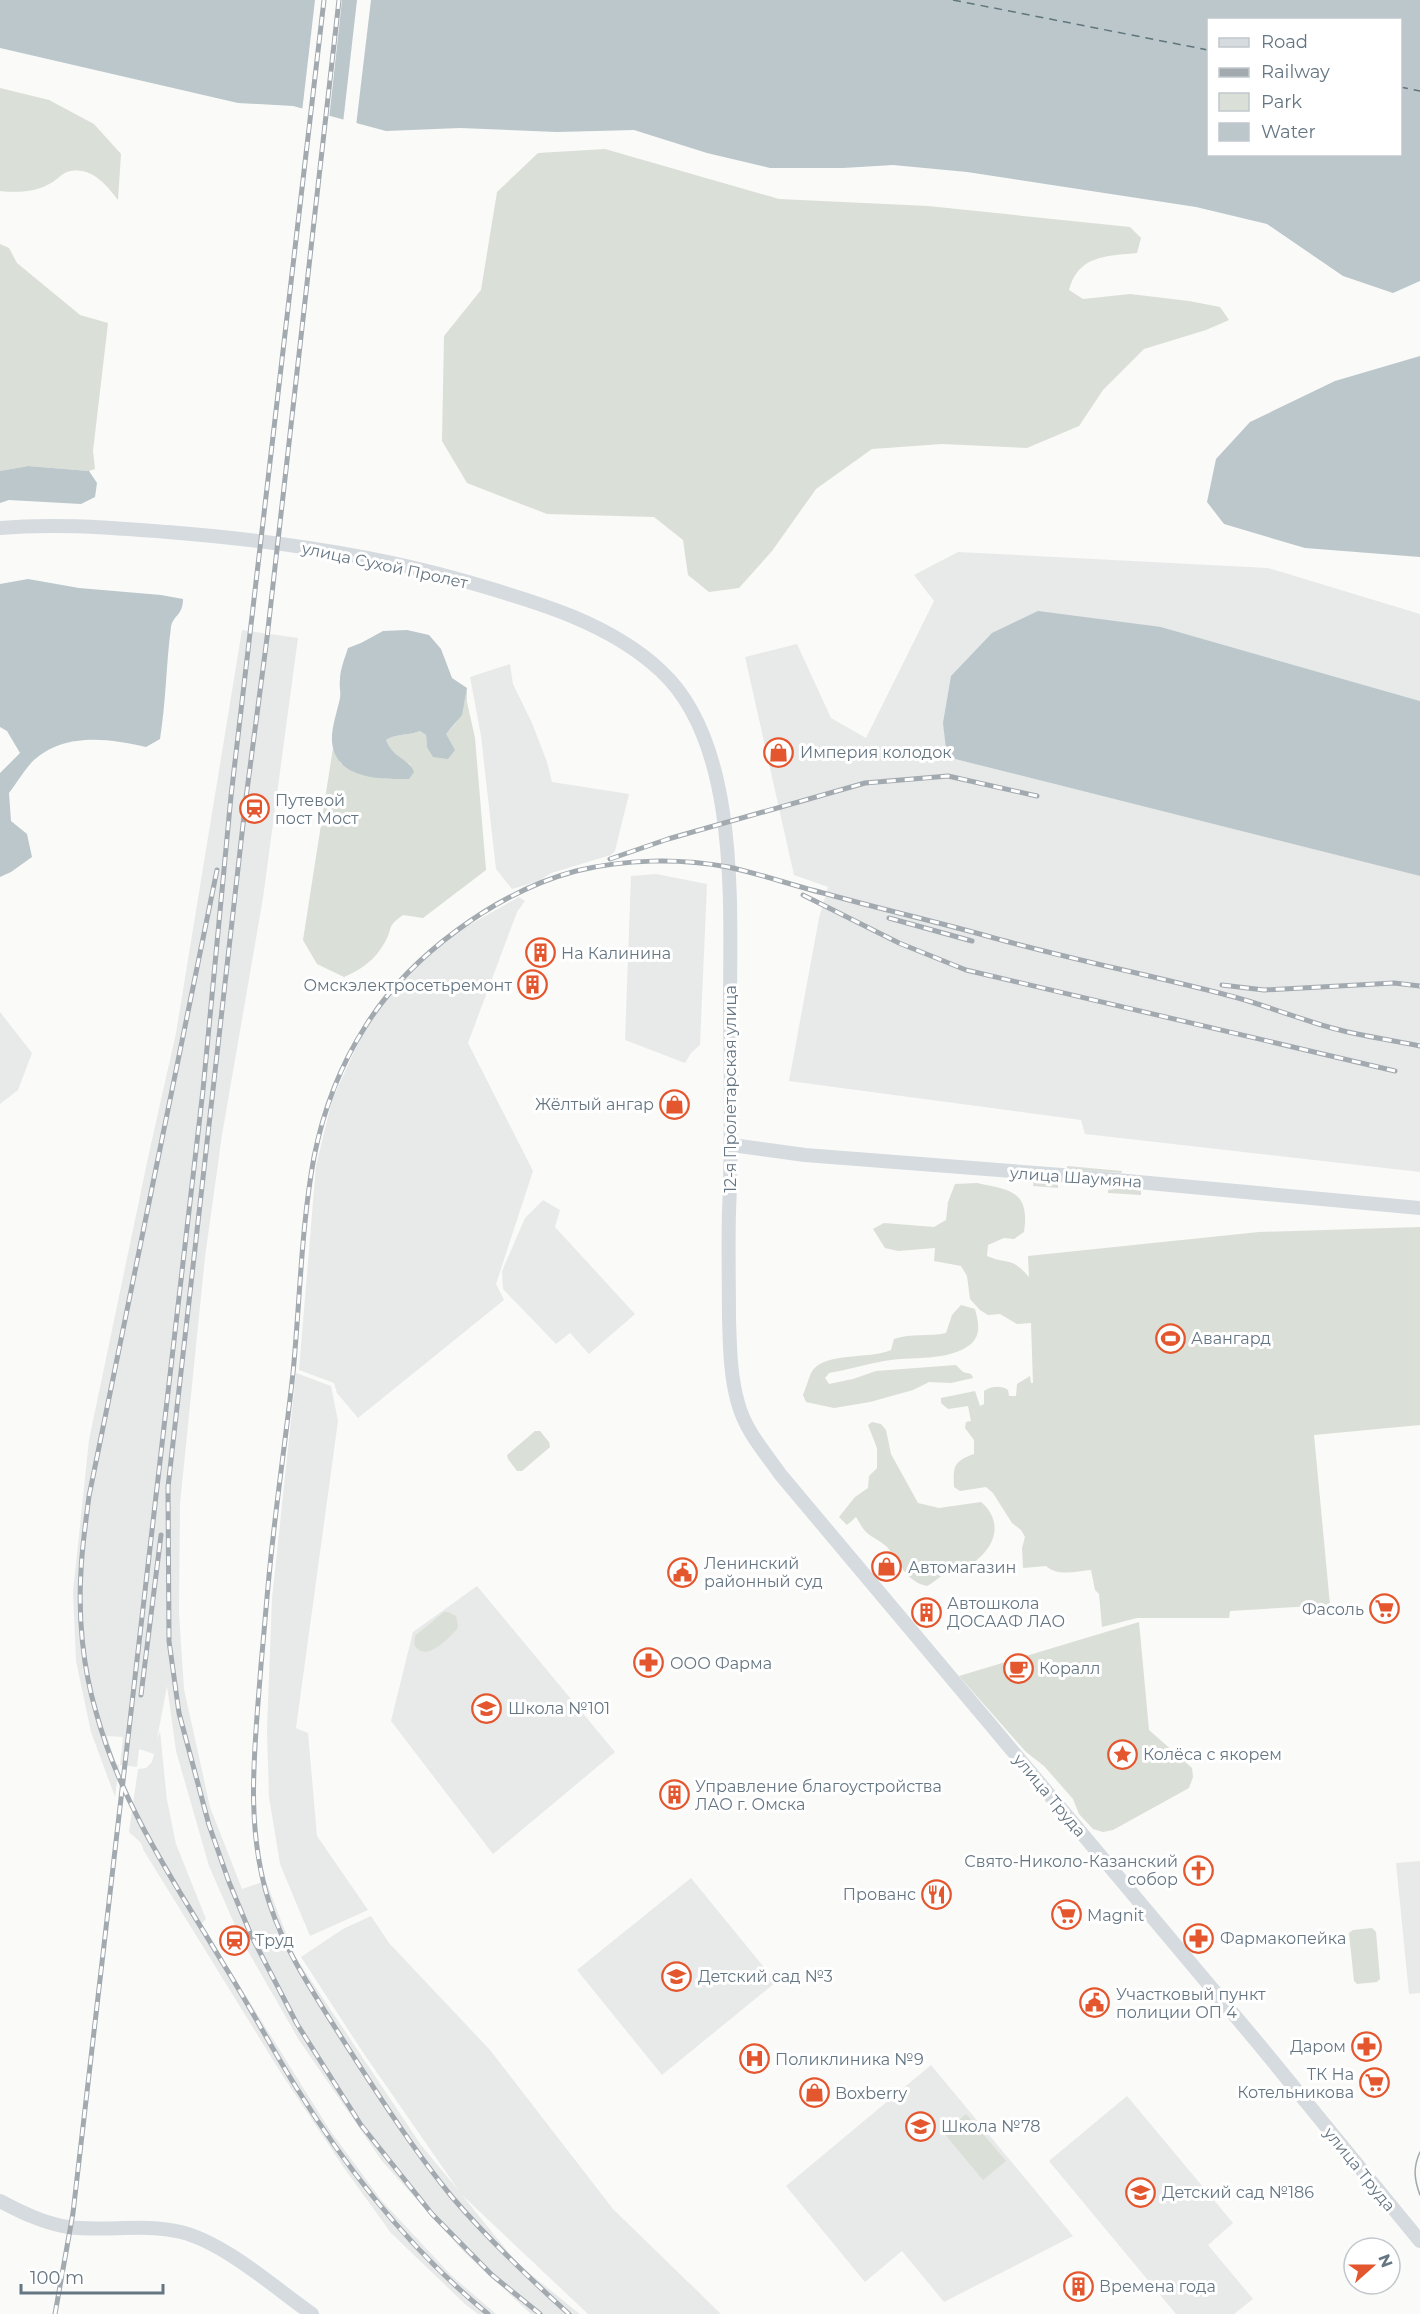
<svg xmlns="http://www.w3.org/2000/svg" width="1420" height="2314" font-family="Montserrat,sans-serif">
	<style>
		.built { fill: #e8e9e9 }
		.green { fill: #dadfd7 }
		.water { fill: #bbc7cb; fill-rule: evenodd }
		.pier { fill: #fafaf8 }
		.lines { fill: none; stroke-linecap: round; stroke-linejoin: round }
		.ferry { stroke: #60757c; stroke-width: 1.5; stroke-dasharray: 8 6; stroke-linecap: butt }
		.major { stroke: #d6dbdf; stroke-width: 14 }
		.tram { stroke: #a2aab0; stroke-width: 1.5 }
		.rail-casing { stroke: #a2aab0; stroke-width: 5 }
		.rail { stroke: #fff; stroke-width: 3; stroke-dasharray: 9; stroke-linecap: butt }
		.labels { text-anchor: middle; stroke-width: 6; stroke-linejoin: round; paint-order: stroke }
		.street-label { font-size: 16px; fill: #657683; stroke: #fff }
		.poi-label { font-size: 16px; fill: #657683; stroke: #fff; text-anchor: start }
	</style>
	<rect width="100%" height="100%" fill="#fafaf8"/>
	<!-- built -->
	<g class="built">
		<path d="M 958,552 L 1268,568 L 1420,614 L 1420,701 L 1161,627 L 948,757 L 1420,876 L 1420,1172 L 1085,1134 L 1081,1120 L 789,1081 L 819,918 L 828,887 L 794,875 L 745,657 L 797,644 L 831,718 L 866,738 L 934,601 L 914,575 Z"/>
		<path d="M 242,630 L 298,638 L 263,898 L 222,1135 L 205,1257 L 180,1504 L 179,1613 L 184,1689 L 210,1807 L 242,1889 L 266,1881 L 294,1955 L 421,2145 L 459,2191 L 362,2051 L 301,1957 L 343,1929 L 371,1916 L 389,1943 L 490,2050 L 613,2209 L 721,2314 L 588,2314 L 462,2195 L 518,2264 L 580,2314 L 531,2314 L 464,2252 L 382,2161 L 299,2040 L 241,1939 L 209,1866 L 176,1751 L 167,1686 L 157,1739 L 160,1731 L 167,1800 L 176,1844 L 206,1919 L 201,1924 L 329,2129 L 382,2201 L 451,2275 L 496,2314 L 478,2314 L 466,2305 L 391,2233 L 344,2168 L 281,2073 L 144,1851 L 141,1843 L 129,1832 L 138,1769 L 146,1768 L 152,1762 L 154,1754 L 139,1749 L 137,1767 L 120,1765 L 123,1737 L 107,1736 L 115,1762 L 119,1766 L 115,1797 L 91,1732 L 76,1661 L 73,1592 L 89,1440 L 149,1153 L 176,1033 Z"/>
		<path d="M 510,664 L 513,684 L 532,723 L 547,762 L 552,782 L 629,794 L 615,851 L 611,855 L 551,873 L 539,881 L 512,889 L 496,869 L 481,736 L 470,677 Z"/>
		<path d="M 656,874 L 707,884 L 700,1045 L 691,1053 L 685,1063 L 625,1040 L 631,876 Z"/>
		<path d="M 519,897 L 525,901 L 517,912 L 468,1043 L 533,1171 L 496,1284 L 504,1300 L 358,1418 L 337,1393 L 334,1383 L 299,1370 L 316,1166 L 332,1100 L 359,1041 L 387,996 L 425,957 L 457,932 Z"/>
		<path d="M 0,1012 L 32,1053 L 18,1090 L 0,1104 Z"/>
		<path d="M 543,1200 L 560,1210 L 555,1227 L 635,1314 L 589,1354 L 570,1333 L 556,1344 L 503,1289 L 502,1271 L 525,1218 Z"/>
		<path d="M 296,1373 L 331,1386 L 338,1421 L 296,1728 L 308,1733 L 317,1836 L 368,1910 L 310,1936 L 280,1864 L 269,1797 L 267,1730 L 272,1599 Z"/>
		<path d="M 477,1586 L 615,1752 L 493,1854 L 391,1721 L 413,1632 Z"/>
		<path d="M 1420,1861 L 1420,1993 L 1409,1994 L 1396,1863 Z"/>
		<path d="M 691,1878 L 776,1982 L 662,2075 L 577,1970 Z"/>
		<path d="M 931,2065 L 1073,2236 L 944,2302 L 902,2251 L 865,2282 L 786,2186 Z"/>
		<path d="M 1127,2096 L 1233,2223 L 1208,2245 L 1253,2299 L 1234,2314 L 1176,2314 L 1049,2161 Z"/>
	</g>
	<!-- green -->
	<g class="green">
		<path d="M 0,88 L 49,100 L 94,124 L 121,154 L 118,200 C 106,184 90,165 67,172 C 61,174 57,180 51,183 C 36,192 17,193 0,191 Z"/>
		<path d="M 605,149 L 779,199 L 928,206 L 1130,227 L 1141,238 L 1137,253 C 1107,256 1078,255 1069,290 L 1083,299 L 1130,294 L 1189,301 L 1220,307 L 1229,320 L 1206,330 L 1144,349 L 1103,390 L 1079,426 L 1027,448 L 942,444 L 872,449 L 816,489 L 772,551 L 739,588 L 709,592 L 688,575 L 683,540 L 654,517 L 547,514 L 467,483 L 442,441 L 444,336 L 481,290 L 497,192 L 538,153 Z"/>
		<path d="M 0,244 L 9,248 L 17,263 L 80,315 L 108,323 L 93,451 L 95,469 L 89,471 L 28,466 L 0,471 Z"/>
		<path d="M 467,688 L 467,702 L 475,738 L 486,870 L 423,918 L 403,915 C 385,928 394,927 385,942 C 375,960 362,969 344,977 L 317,964 L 303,940 L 333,748 L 341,764 L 411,765 L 391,752 L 386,740 C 397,733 409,736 420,731 L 426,735 L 427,747 C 456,728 461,722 467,688 Z"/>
		<path d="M 1067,1166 L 1122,1171 L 1121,1173 L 1067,1169 Z"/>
		<path d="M 1034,1179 L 1058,1181 L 1058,1188 L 1033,1186 Z"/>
		<path d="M 977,1183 C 1011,1190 1030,1191 1024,1232 L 1014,1239 L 1004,1238 L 988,1245 L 987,1256 C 1008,1265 1011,1256 1029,1277 L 1028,1256 L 1259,1232 L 1420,1227 L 1420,1425 L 1314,1435 L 1330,1605 L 1230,1611 L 1229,1618 L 1137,1618 L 1102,1627 L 1099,1594 L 1095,1590 L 1091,1570 C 1077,1571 1058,1577 1046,1566 L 1023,1568 L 1022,1548 L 1025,1537 L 1021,1530 L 1012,1523 L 993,1493 L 986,1487 L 960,1491 L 954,1487 C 953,1466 954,1461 974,1454 L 974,1440 L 965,1428 L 966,1422 L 971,1421 L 968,1406 L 948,1409 L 941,1403 L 941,1398 L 975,1391 L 980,1406 L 984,1404 L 984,1391 C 991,1386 1001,1385 1008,1390 L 1009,1396 L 1016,1396 L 1017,1384 L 1030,1376 L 1031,1383 L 1033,1383 L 1031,1323 L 1017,1324 L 1000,1314 L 988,1315 L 980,1310 L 970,1299 L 967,1276 L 961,1266 L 934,1261 L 935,1248 L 898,1251 L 885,1248 L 873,1229 L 884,1223 L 934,1227 L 946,1220 L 948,1202 L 955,1184 Z"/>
		<path d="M 1128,1187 L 1141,1189 L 1141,1195 L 1108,1193 L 1108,1190 Z"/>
		<path d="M 961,1305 L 975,1309 C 978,1321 982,1334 971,1344 C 949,1362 911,1356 884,1361 C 866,1364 848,1370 829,1373 L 825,1378 L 829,1384 L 853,1379 L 876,1371 L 956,1365 L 963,1372 L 971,1374 L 973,1378 L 951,1383 L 929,1382 L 913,1390 L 870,1402 L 834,1408 L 806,1402 L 803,1395 C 806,1388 808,1380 811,1373 C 823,1351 868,1360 891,1350 L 894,1339 C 911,1333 929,1337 946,1333 L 952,1315 Z"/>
		<path d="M 872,1422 L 881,1424 L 886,1430 L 891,1454 L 918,1503 L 939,1508 L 981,1502 C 1001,1519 998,1542 978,1559 C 969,1568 954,1569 943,1575 C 938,1578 933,1583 927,1586 C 906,1582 900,1562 887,1547 C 881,1541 873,1538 867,1533 C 863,1529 859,1522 856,1517 L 847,1525 L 839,1517 L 855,1497 L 868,1488 L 869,1476 L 877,1468 L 877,1448 L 868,1425 Z"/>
		<path d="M 535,1431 L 540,1431 L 549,1442 L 550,1447 L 522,1471 L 517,1471 L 508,1459 L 507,1455 Z"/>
		<path d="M 444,1612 L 448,1612 L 456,1616 L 458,1625 L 457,1629 C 447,1640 424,1664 414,1644 L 415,1636 Z"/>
		<path d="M 1139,1622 L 1149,1730 L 1192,1768 L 1193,1777 L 1189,1788 L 1113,1830 L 1103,1832 L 1093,1829 L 1079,1814 L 1073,1799 L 1044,1766 L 1026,1752 L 959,1676 Z"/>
		<path d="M 1372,1928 L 1376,1932 L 1380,1979 L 1377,1982 L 1357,1984 L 1354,1981 L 1349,1933 L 1353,1930 Z"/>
		<path d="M 966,2114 L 1006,2161 L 983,2180 L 944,2133 Z"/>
	</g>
	<!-- water -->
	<g class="water">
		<path d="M 0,0 L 1420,0 L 1420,281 L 1393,293 L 1343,276 L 1267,224 L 1196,207 L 967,172 L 893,165 L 843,168 L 770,168 L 707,153 L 634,130 L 557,132 L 460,128 L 386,131 L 293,106 L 238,103 L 0,48 ZM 1208,20 L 1400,20 L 1400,154 L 1208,154 Z"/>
		<path d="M 1420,356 L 1420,557 L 1305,548 L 1224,524 L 1207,502 L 1216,459 L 1250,422 L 1335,381 Z"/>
		<path d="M 28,466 L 89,471 L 97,483 L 95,497 L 81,504 L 9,500 L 0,503 L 0,471 Z"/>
		<path d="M 28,579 L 79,588 L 161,595 L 183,599 C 183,616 173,615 171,627 C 166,665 166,702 160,739 L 146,747 C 107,738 62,732 31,763 C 23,772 16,784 9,793 L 11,821 L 27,834 L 32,857 L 11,872 L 0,877 L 0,773 L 20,753 L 7,731 L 0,727 L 0,584 Z"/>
		<path d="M 1038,611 L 1161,627 L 1420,701 L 1420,876 L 947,757 L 943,723 L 951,676 L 992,633 Z"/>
		<path d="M 407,630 L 429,635 L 441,649 L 452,678 L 467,688 L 462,715 L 446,734 L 455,750 L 448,759 L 433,757 L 427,747 L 426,735 L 420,731 C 409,736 397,733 386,740 C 394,760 408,757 414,772 L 409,779 C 383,779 341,780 333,748 C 329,733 337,713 340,698 C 341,691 339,686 340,680 C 340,669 345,658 348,648 L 361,643 L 383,631 Z"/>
	</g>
	<!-- pier -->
	<g class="pier">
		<path d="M 315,0 L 342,0 L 329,119 L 302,112 Z"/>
		<path d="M 357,0 L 371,0 L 356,126 L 343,123 Z"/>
	</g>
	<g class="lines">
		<!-- ferry -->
		<g class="ferry">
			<path d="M 953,0 L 1208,50"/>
			<path d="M 1400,87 L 1420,91"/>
		</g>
		<!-- major -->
		<g class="major">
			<path d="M 0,528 C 56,523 112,528 168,532 C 267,540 366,553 461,580 C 530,600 608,621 661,671 C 740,744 730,906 730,1006 C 731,1075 732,1144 729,1212 C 728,1248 729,1284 729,1319 C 730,1347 730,1375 738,1403 C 745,1430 764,1451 780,1474 L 1257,2042 L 1420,2241"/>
			<path d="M 732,1145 L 805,1155 L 1062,1175 L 1420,1208"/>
			<path d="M 0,2201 C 21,2212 43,2223 68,2227 C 105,2232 144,2223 181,2232 C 225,2243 275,2288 312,2314"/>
		</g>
		<!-- tram -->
		<path class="tram" d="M 1420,2152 C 1413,2167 1414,2179 1420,2195"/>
		<defs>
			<g id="rail">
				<path d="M 339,0 L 267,638 L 246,798 L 168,1487 L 169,1641 L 179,1713 L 209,1825 L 229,1882 L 251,1935 L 297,2024 L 361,2125 L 432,2214 L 492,2275 L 540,2314"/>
				<path d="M 610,859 L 668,839 L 865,783 L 948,776 L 1037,796"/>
				<path d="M 217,870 L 89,1496 C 86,1521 82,1546 81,1571 C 78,1617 83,1668 96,1712 C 121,1805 175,1883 224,1965 C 249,2005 271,2047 296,2087 C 348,2171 411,2251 488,2314"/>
				<path d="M 803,895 L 899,943 L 966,970 L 1395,1071"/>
				<path d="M 889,918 L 972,941"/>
				<path d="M 1222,985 L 1264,990 L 1394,983 L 1420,986"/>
				<path d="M 141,1695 L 161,1535"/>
				<path d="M 55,2314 L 73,2213 L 203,1090 L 231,796 L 324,0"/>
				<path d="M 569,2314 C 528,2277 488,2239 452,2197 C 411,2147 371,2084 336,2029 C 311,1989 285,1950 270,1905 C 244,1827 255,1746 261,1665 C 265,1623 268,1580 273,1538 C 279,1483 287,1428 293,1373 C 300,1301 301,1228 314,1157 C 323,1112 340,1066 365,1027 C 408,957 496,892 576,871 C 625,859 679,858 728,867 C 761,874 794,886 827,894 C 880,909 934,921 987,936 C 1065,958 1145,974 1223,994 C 1260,1003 1296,1018 1332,1028 C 1361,1036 1391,1040 1420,1046"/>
			</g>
		</defs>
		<!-- rail casing -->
		<use href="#rail" class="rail-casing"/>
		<!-- rail -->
		<use href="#rail" class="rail"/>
	</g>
	<!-- icons -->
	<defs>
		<symbol id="shop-ring" viewBox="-11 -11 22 22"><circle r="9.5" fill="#fff" stroke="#e4572e" stroke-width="1.5"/><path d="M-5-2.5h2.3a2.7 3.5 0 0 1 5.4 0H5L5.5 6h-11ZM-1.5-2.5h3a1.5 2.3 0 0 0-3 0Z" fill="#e4572e"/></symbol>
		<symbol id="station-ring" viewBox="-11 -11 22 22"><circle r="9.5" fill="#fff" stroke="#e4572e" stroke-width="1.5"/><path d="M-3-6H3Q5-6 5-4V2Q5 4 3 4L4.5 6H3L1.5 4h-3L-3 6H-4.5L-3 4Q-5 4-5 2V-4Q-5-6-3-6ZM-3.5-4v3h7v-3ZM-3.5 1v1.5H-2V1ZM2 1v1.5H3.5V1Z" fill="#e4572e"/></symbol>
		<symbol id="building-ring" viewBox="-11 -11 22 22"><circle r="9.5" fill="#fff" stroke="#e4572e" stroke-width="1.5"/><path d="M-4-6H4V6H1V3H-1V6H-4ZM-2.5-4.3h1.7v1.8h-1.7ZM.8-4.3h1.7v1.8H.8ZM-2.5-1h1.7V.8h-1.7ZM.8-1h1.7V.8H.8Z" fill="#e4572e"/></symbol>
		<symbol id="stadium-ring" viewBox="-11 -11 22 22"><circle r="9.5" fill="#fff" stroke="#e4572e" stroke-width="1.5"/><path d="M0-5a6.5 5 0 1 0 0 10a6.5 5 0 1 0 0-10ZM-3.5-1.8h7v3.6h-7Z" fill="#e4572e"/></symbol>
		<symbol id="civic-ring" viewBox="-11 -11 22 22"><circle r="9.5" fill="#fff" stroke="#e4572e" stroke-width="1.5"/><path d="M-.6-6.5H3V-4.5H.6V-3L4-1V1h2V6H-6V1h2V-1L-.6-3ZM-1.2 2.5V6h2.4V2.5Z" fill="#e4572e"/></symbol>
		<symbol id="supermarket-ring" viewBox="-11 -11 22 22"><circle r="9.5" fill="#fff" stroke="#e4572e" stroke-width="1.5"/><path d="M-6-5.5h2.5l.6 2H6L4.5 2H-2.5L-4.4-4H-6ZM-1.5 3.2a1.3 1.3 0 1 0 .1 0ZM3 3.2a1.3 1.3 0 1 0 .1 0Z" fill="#e4572e"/></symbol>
		<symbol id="pharmacy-ring" viewBox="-11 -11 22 22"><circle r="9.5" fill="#fff" stroke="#e4572e" stroke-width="1.5"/><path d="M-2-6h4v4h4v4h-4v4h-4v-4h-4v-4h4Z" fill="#e4572e"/></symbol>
		<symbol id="cafe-ring" viewBox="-11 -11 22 22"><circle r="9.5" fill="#fff" stroke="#e4572e" stroke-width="1.5"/><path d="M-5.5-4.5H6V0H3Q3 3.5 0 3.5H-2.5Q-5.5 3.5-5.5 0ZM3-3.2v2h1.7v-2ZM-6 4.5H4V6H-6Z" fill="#e4572e"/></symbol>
		<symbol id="school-ring" viewBox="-11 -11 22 22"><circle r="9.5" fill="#fff" stroke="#e4572e" stroke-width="1.5"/><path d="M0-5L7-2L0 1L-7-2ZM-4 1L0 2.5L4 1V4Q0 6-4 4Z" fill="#e4572e"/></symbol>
		<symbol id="sight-ring" viewBox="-11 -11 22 22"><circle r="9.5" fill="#fff" stroke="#e4572e" stroke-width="1.5"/><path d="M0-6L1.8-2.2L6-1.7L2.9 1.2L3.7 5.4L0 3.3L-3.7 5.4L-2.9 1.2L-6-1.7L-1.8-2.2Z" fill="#e4572e"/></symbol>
		<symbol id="church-ring" viewBox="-11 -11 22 22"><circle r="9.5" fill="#fff" stroke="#e4572e" stroke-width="1.5"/><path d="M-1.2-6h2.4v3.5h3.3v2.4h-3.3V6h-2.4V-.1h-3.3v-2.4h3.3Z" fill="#e4572e"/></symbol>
		<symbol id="restaurant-ring" viewBox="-11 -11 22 22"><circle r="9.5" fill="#fff" stroke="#e4572e" stroke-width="1.5"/><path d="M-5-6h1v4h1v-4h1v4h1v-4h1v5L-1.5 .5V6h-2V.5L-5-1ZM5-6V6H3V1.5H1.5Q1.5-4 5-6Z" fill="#e4572e"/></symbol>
		<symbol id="hospital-ring" viewBox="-11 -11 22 22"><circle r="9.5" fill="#fff" stroke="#e4572e" stroke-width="1.5"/><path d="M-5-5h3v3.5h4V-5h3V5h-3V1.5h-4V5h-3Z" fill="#e4572e"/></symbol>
	</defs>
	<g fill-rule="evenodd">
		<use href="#shop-ring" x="762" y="736" width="33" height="33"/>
		<use href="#station-ring" x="238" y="792" width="33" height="33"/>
		<use href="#building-ring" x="524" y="936" width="33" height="33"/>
		<use href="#building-ring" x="516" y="968" width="33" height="33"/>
		<use href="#shop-ring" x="658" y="1088" width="33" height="33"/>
		<use href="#stadium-ring" x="1154" y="1322" width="33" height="33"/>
		<use href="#shop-ring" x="870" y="1550" width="33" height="33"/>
		<use href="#civic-ring" x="666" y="1556" width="33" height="33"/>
		<use href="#supermarket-ring" x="1368" y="1592" width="33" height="33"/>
		<use href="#building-ring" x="910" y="1596" width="33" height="33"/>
		<use href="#pharmacy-ring" x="632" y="1646" width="33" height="33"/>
		<use href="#cafe-ring" x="1002" y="1652" width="33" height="33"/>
		<use href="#school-ring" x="470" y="1692" width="33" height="33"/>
		<use href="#sight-ring" x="1106" y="1738" width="33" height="33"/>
		<use href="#building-ring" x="658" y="1778" width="33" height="33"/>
		<use href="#church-ring" x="1182" y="1854" width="33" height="33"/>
		<use href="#restaurant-ring" x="920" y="1878" width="33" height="33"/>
		<use href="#supermarket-ring" x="1050" y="1898" width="33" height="33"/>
		<use href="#pharmacy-ring" x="1182" y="1922" width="33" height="33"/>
		<use href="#station-ring" x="218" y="1924" width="33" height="33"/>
		<use href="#school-ring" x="660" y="1960" width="33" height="33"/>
		<use href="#civic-ring" x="1078" y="1986" width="33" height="33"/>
		<use href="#pharmacy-ring" x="1350" y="2030" width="33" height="33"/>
		<use href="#hospital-ring" x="738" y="2042" width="33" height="33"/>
		<use href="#supermarket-ring" x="1358" y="2066" width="33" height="33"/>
		<use href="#shop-ring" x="798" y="2076" width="33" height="33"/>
		<use href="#school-ring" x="904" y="2110" width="33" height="33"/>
		<use href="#school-ring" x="1124" y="2176" width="33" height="33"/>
		<use href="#building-ring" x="1062" y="2270" width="33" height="33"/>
	</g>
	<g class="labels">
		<!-- street labels -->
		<g class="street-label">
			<text transform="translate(385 565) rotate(12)" y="6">улица Сухой Пролет</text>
			<text transform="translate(730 1089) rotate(-90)" y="6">12-я Пролетарская улица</text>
			<text transform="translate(1076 1177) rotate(4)" y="6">улица Шаумяна</text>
			<text transform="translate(1050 1795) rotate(50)" y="6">улица Труда</text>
			<text transform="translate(1360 2169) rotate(51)" y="6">улица Труда</text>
		</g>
		<!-- poi labels -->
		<g class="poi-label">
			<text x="800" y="758">Империя колодок</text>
			<text x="275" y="806">Путевой<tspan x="275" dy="18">пост Мост</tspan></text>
			<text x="561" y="959">На Калинина</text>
			<text x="512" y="991" text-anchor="end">Омскэлектросетьремонт</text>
			<text x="654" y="1110" text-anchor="end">Жёлтый ангар</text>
			<text x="1191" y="1344">Авангард</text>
			<text x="704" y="1569">Ленинский<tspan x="704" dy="18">районный суд</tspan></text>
			<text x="908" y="1573">Автомагазин</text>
			<text x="947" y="1609">Автошкола<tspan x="947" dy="18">ДОСААФ ЛАО</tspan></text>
			<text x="1364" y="1615" text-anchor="end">Фасоль</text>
			<text x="670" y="1669">ООО Фарма</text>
			<text x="1039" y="1674">Коралл</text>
			<text x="508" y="1714">Школа №101</text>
			<text x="1143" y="1760">Колёса с якорем</text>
			<text x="695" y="1792">Управление благоустройства<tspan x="695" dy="18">ЛАО г. Омска</tspan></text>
			<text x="1178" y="1867" text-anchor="end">Свято-Николо-Казанский<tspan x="1178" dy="18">собор</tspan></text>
			<text x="916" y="1900" text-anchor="end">Прованс</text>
			<text x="1087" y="1921">Magnit</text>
			<text x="1220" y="1944">Фармакопейка</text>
			<text x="255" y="1946">Труд</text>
			<text x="698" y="1982">Детский сад №3</text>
			<text x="1116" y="2000">Участковый пункт<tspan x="1116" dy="18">полиции ОП 4</tspan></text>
			<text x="1346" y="2052" text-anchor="end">Даром</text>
			<text x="775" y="2065">Поликлиника №9</text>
			<text x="1354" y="2080" text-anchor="end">ТК На<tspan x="1354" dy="18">Котельникова</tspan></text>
			<text x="835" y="2099">Boxberry</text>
			<text x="941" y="2132">Школа №78</text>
			<text x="1162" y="2198">Детский сад №186</text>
			<text x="1099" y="2292">Времена года</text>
		</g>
	</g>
	<!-- legend -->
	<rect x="1207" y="18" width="195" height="138" fill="#ffffff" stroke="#c1c8cd" stroke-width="1.5"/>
	<rect x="1219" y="38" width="30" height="9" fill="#d6dbdf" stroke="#c1c8cd" stroke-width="1.5"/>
	<text x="1261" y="48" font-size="18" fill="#657683">Road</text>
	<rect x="1219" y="68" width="30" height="9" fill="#a2aab0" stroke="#c1c8cd" stroke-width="1.5"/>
	<text x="1261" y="78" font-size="18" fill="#657683">Railway</text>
	<rect x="1219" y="93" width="30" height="18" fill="#dadfd7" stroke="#c1c8cd" stroke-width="1.5"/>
	<text x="1261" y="108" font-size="18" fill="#657683">Park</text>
	<rect x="1219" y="123" width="30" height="18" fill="#bbc7cb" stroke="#c1c8cd" stroke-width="1.5"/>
	<text x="1261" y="138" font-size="18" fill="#657683">Water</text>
	<!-- north arrow -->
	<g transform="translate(1372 2266) rotate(69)"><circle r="28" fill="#ffffff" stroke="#c1c8cd" stroke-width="1.5"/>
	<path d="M0-4.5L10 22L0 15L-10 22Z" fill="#e4572e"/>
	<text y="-9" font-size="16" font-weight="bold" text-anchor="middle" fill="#657683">N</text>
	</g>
	<!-- scale -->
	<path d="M21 2284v9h142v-9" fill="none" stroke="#657683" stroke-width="3"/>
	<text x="30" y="2284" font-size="18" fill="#657683" stroke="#ffffff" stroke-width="4.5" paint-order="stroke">100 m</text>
</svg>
